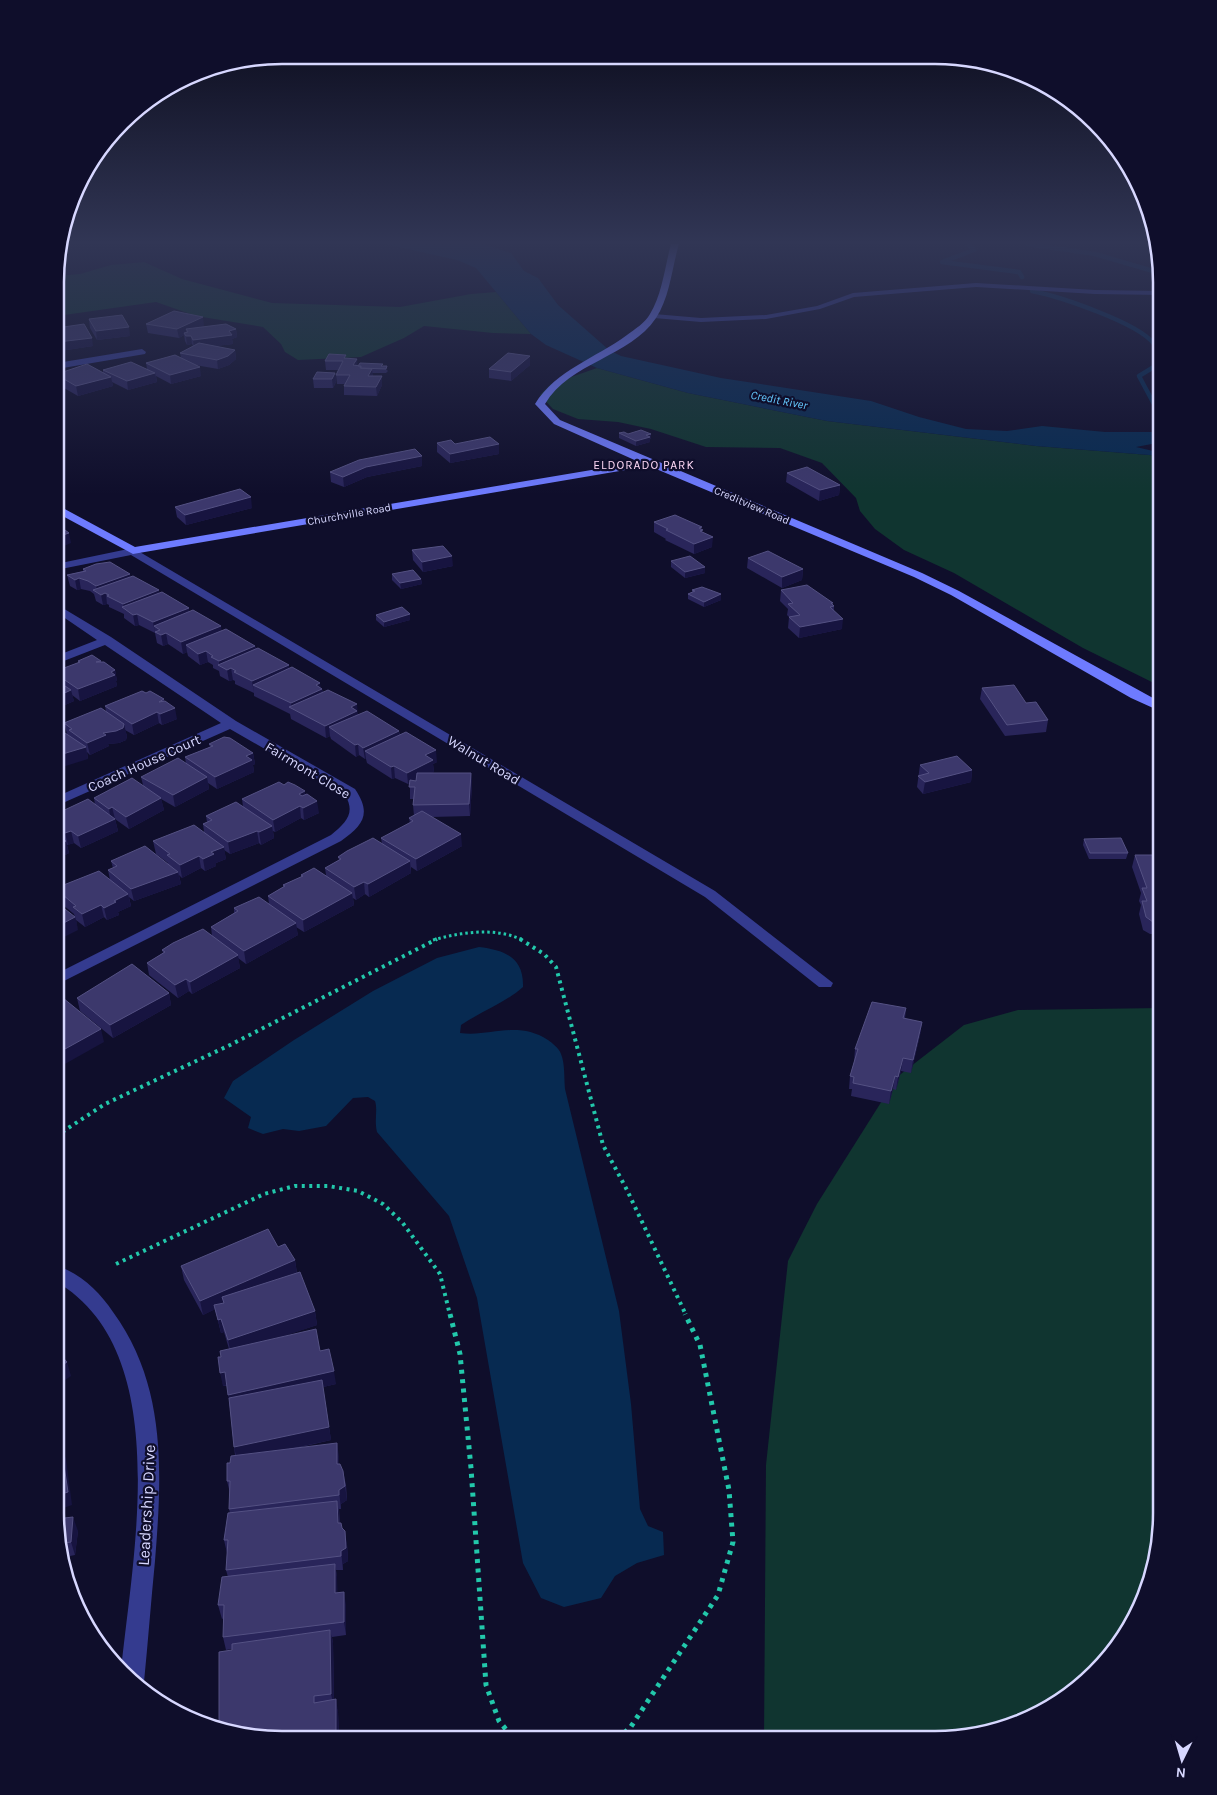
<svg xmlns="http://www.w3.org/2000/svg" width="1217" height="1795" font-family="Karla,sans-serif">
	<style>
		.green { fill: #103530 }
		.water { fill: #072a51 }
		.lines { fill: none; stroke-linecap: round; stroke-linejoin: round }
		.stream-far1 { stroke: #072a51; stroke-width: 4.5 }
		.stream { stroke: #072a51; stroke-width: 9 }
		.path-far2 { stroke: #22c8ab; stroke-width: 3; stroke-dasharray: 2.5 3; stroke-linecap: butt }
		.path-far1 { stroke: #22c8ab; stroke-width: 4; stroke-dasharray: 3 4.5; stroke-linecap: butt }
		.path { stroke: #22c8ab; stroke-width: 5; stroke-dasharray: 4 5.5; stroke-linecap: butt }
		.lane { fill: #343b8f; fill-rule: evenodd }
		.street { fill: #343b8f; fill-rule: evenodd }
		.secondary { fill: #6e7bff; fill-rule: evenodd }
		.wall { fill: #29255a }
		.shaded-wall { fill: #171440 }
		.building { fill: #3c386c; stroke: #545183 }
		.labels { text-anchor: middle; stroke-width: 4.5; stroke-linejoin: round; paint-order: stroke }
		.far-street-label { font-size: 11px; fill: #d7d7ff; stroke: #0f0e2b }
		.far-water-label { font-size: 12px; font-style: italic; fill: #65caff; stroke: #0f0e2b }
		.far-neighbourhood-label { font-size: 12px; letter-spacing: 1px; fill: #ffd9f6; stroke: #0f0e2b }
		.street-label { font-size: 14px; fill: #d7d7ff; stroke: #0f0e2b }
		.near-street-label { font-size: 16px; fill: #d7d7ff; stroke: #0f0e2b }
		.rim { fill: none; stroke: #d7d7ff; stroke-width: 2.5 }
	</style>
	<rect width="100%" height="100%" fill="#0f0e2b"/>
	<!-- green -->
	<g class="green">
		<path d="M 144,262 L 182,279 L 272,303 L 400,307 L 471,294 L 496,292 L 531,334 L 493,333 L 424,326 L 404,338 L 361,357 L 298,360 L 285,352 L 281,344 L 263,327 L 196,316 L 156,302 L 57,316 L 57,276 L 80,274 L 111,265 Z"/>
		<path d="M 597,368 L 688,393 L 827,421 L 1036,446 L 1162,456 L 1162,687 L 1083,648 L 954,573 L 904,550 L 875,529 L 860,511 L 856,498 L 822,463 L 780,448 L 706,447 L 651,429 L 618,422 L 578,419 L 553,409 L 540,395 L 551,384 Z"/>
		<path d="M 1162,1008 L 1161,1528 L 1150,1586 L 1124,1639 L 1074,1693 L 1022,1723 L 936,1740 L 764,1740 L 766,1465 L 788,1261 L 817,1204 L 897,1077 L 964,1025 L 1018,1010 Z"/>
	</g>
	<!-- water -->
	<g class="water">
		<path d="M 385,244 L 483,244 L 511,253 L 524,271 L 538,278 L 558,305 L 609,350 L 621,356 L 721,378 L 871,401 L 919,417 L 966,429 L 1007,431 L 1042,426 L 1105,432 L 1162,432 L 1162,442 L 1136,447 L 1162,453 L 1162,456 L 1036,446 L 827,421 L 688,393 L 597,368 L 546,345 L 531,334 L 476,268 L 457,260 Z"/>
		<path d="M 479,947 C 504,950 524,957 523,987 C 505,1003 482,1011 461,1025 L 460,1033 C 492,1037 517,1020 548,1040 C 552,1043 559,1048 561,1054 C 565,1063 564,1078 565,1089 L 619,1311 L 631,1404 L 640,1509 L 648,1526 L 663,1532 L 664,1555 L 637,1563 L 615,1576 L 601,1598 L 564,1607 L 541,1598 L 523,1563 L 477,1298 L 449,1216 L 377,1132 C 374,1120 378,1110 375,1101 L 368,1097 L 353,1098 L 326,1126 L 299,1131 L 283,1129 L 263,1134 L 248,1128 L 251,1117 L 224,1098 L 233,1081 L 294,1040 L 373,991 L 437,958 Z"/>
	</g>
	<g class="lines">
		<!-- stream-far1 -->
		<g class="stream-far1">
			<path d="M 968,244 L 974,250 L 942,262 L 1019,272 L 1022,277"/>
			<path d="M 1027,244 L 1095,254 L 1160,273"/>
			<path d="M 1032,291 C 1058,296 1139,323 1154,344 C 1157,349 1159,356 1162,362"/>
			<path d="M 1162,362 L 1139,376 L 1162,419"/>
		</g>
		<!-- stream -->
		<path class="stream" d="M 1162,1249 L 1158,1284 L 1162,1294"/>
		<!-- path-far2 -->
		<path class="path-far2" d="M 433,940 C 462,932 495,927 523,940"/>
		<!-- path-far1 -->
		<g class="path-far1">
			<path d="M 520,939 L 544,954 L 556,967 L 603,1145 L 627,1190 L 686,1315"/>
			<path d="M 56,1136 L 105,1104 L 230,1045 L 437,939"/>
			<path d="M 55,1226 L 63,1234"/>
			<path d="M 116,1264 L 264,1194 L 295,1186 L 328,1186 L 358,1191 L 383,1204 L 402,1222 L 440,1274 L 450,1315"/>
		</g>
		<!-- path -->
		<g class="path">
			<path d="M 450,1314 L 460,1354 L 471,1468 L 486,1685 L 499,1721 L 514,1739"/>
			<path d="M 617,1739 L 630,1728 L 718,1595 L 733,1542 L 729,1490 L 700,1345 L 685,1314"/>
		</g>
		<!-- lane -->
		<path class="lane" d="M 976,283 L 1095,290 L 1162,291 L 1162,295 L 1095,294 L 976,287 L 854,297 L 820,309 L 766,319 L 701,322 L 654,318 L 651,316 L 654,314 L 701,318 L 766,315 L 817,306 L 853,293 Z"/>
		<!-- street -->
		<g class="street">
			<path d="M 142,349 L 146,352 L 145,354 L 57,369 L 57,363 Z"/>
			<path d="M 133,548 L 715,891 L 833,983 L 831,987 L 819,987 L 705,897 L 131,555 L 56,570 L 56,564 Z"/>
			<path d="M 56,604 L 111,637 L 236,721 L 355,789 C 372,814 363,825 341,841 L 56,985 L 56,974 L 331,835 C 346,823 356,813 345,795 L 230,729 L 56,806 L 56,797 L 221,723 L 105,645 L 56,664 L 56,656 L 97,640 L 56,612 Z"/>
			<path d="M 55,1265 C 80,1273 99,1291 113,1312 C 167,1386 162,1474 155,1561 C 151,1601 148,1642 144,1682 L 141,1690 L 121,1671 C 132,1557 176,1350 55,1281 Z"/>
		</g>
		<!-- secondary -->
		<path class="secondary" d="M 671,244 L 679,244 C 672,267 670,297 656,318 C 630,357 570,362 545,404 L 560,420 L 922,573 L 959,591 L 1162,703 L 1162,712 L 1131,698 L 951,595 L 914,577 L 649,466 L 133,554 L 57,513 L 57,506 L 61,507 L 135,547 L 639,462 L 554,424 L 535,404 C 556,370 596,358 627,335 C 635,329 645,323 650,314 C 662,295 665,266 671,244 Z"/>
	</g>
	<!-- wall -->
	<g class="wall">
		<path d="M 1155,304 L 1162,304 L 1162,313 L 1155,308 Z"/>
		<path d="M 89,319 L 130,336 L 97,340 L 90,328 Z"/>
		<path d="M 146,324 L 204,326 L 201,327 L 236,329 L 237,337 L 232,339 L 233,344 L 215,346 L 235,350 L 236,359 L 229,365 L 218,369 L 195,365 L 201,376 L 171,384 L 156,376 L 157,382 L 128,390 L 112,382 L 113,386 L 78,396 L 64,388 L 65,391 L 57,394 L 57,374 L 103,373 L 103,370 L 147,369 L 146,363 L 181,358 L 180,353 L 193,346 L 192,344 L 187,345 L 185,341 L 184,335 L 179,338 L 148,333 Z"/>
		<path d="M 57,328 L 93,346 L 60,351 L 57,346 Z"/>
		<path d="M 346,358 L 357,366 L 383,366 L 388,371 L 386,373 L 372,373 L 373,376 L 382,376 L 382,385 L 377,396 L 344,395 L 344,386 L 345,384 L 337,384 L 336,375 L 338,370 L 326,370 L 325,361 Z"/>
		<path d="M 530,365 L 511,381 L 489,378 L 489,369 Z"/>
		<path d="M 335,373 L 336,382 L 333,388 L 314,388 L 313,379 Z"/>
		<path d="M 619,433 L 628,434 L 651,434 L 651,438 L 650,439 L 650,442 L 636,446 L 619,438 Z"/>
		<path d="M 437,443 L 455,444 L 499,454 L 450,463 L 437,452 Z"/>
		<path d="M 422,456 L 422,466 L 367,477 L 344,487 L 331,482 L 330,472 Z"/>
		<path d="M 787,473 L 840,485 L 839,495 L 819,501 L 786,482 Z"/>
		<path d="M 175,507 L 252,508 L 186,525 L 177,517 Z"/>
		<path d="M 654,522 L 702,530 L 702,532 L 712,547 L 694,554 L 665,540 L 666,539 L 654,532 Z"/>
		<path d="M 412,550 L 453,566 L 423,572 L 413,560 Z"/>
		<path d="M 748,558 L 803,569 L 802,580 L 782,588 L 747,568 Z"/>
		<path d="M 671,561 L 705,567 L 705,573 L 685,578 L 671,567 Z"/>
		<path d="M 83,569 L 130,577 L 159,590 L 159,593 L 222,631 L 255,646 L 256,649 L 289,665 L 289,669 L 320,683 L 320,688 L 322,689 L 323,693 L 358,714 L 399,731 L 400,735 L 437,762 L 433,764 L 434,772 L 430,773 L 471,773 L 472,785 L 470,816 L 432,817 L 462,846 L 417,871 L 411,867 L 411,873 L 369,897 L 365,894 L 356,900 L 353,898 L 354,905 L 304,932 L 296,927 L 298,935 L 246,964 L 238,958 L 240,968 L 192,994 L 189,991 L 178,998 L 149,975 L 147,963 L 163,953 L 162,950 L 212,936 L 211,927 L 234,913 L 234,908 L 269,904 L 268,896 L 283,887 L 283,885 L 301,877 L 301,875 L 326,875 L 325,868 L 339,860 L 338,857 L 382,844 L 381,838 L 410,823 L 409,818 L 414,816 L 413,805 L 414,799 L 410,799 L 410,784 L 408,784 L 395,778 L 392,779 L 367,763 L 366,759 L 365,759 L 359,755 L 356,757 L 331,739 L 330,736 L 326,738 L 291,719 L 290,714 L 254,696 L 254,693 L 235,684 L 235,681 L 233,680 L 229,681 L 220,676 L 219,671 L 213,668 L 213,665 L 208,662 L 200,665 L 188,656 L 187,652 L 183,654 L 168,644 L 163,646 L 157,643 L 155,633 L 139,625 L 135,626 L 124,618 L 124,614 L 109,607 L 109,605 L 107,604 L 103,605 L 96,601 L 94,594 L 90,591 L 81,589 L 77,590 L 70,586 L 67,575 L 83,571 Z"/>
		<path d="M 392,574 L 421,579 L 422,584 L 401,589 L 392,580 Z"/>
		<path d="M 692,590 L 721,600 L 704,607 L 688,599 L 688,594 L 692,592 Z"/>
		<path d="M 781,590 L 833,605 L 834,606 L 834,610 L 842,629 L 799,638 L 788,628 L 789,617 L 787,615 L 788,609 L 780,601 Z"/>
		<path d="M 376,615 L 410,620 L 384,627 L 376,620 Z"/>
		<path d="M 78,661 L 101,661 L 101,662 L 115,670 L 117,681 L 116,681 L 117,686 L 80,701 L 72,695 L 74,701 L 56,709 L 56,671 L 78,663 Z"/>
		<path d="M 982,688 L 1026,703 L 1048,720 L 1046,732 L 1005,736 L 980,699 Z"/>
		<path d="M 146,693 L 164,699 L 164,701 L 177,719 L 162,725 L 159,723 L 134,735 L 125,730 L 127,736 L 126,740 L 119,743 L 108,744 L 109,746 L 90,755 L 87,752 L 88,759 L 67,734 L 64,723 L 106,712 L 105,706 Z"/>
		<path d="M 209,744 L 253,753 L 255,764 L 253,765 L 254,772 L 217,789 L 208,783 L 209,789 L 175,807 L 161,799 L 164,810 L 129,829 L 115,819 L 118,831 L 81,848 L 74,843 L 67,845 L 69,853 L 56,860 L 56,814 L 95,805 L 94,798 L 143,785 L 141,777 L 186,764 L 185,757 L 210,747 Z"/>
		<path d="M 920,765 L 972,770 L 971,782 L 923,794 L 917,787 Z"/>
		<path d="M 284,785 L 305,795 L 319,813 L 304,820 L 301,818 L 275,832 L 273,831 L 274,838 L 261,845 L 259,843 L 230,854 L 224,850 L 226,859 L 216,863 L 216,866 L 205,871 L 201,868 L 182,878 L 179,875 L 181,884 L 134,901 L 129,897 L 131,906 L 118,912 L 119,915 L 107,920 L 104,917 L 85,927 L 76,920 L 78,930 L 74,914 L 58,901 L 56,893 L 56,888 L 110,880 L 108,870 L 113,868 L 111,861 L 168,864 L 168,863 L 156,854 L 153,841 L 204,832 L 203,824 L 207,822 L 206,816 L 243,807 L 242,799 Z"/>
		<path d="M 1084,839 L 1128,853 L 1126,859 L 1089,859 L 1083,845 Z"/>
		<path d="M 1135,855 L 1162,855 L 1162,934 L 1150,934 L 1143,930 L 1139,914 L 1141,905 L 1139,901 L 1141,893 L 1132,867 Z"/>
		<path d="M 169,993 L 171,1005 L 113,1038 L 80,1011 L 77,998 Z"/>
		<path d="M 906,1008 L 905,1019 L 922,1022 L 920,1035 L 911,1073 L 901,1071 L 896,1090 L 893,1089 L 889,1104 L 851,1096 L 852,1089 L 849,1089 L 850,1076 L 854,1062 L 855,1049 Z"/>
		<path d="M 278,1247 L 295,1260 L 297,1273 L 315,1311 L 317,1325 L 280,1337 L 320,1351 L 336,1384 L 323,1387 L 331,1440 L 297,1448 L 339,1456 L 339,1464 L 343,1471 L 346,1485 L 347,1500 L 341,1504 L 341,1509 L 339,1509 L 340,1523 L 341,1523 L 342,1529 L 347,1544 L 348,1561 L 343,1564 L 343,1570 L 336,1570 L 337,1577 L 337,1592 L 346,1605 L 346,1635 L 332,1637 L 333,1643 L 334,1699 L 338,1712 L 339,1738 L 252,1738 L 219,1727 L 232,1650 L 232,1649 L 226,1650 L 223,1637 L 224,1618 L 222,1619 L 218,1605 L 228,1577 L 226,1570 L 227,1553 L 224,1540 L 230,1513 L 229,1509 L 230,1493 L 227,1481 L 230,1463 L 235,1455 L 234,1447 L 229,1399 L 227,1386 L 223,1386 L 221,1357 L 229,1349 L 224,1332 L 221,1333 L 215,1309 L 203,1315 L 184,1280 L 181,1266 Z"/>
		<path d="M 56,1519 L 78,1531 L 75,1555 L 70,1556 Z"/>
	</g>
	<!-- shaded-wall -->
	<g class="shaded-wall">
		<path d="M 203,317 L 204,326 L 188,333 L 186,329 L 186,334 L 184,333 L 184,335 L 179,338 L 177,329 Z"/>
		<path d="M 129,327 L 130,336 L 97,340 L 96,331 Z"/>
		<path d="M 236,329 L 237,337 L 232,339 L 233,344 L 194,349 L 193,340 L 229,331 Z"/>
		<path d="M 186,336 L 191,336 L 192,344 L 187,345 Z"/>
		<path d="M 92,338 L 93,346 L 60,351 L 58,342 Z"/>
		<path d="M 235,350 L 236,359 L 229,365 L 218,369 L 217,360 Z"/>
		<path d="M 530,356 L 530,365 L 511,381 L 511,372 Z"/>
		<path d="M 357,359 L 358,368 L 353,365 Z"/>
		<path d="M 200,367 L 201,376 L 171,384 L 170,375 Z"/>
		<path d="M 372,369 L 373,378 L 368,376 Z"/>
		<path d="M 155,373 L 157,382 L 128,390 L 127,381 Z"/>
		<path d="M 335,373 L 336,382 L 333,388 L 332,379 Z"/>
		<path d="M 382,376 L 382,385 L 377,396 L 376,387 Z"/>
		<path d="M 111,377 L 113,386 L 78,396 L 76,386 Z"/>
		<path d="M 63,382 L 65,391 L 57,394 L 57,384 Z"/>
		<path d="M 651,434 L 651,438 L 650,439 L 650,442 L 636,446 L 636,441 L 646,435 Z"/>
		<path d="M 499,444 L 499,454 L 450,463 L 450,454 Z"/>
		<path d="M 422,456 L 422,466 L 367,477 L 344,487 L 343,477 L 366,467 Z"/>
		<path d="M 840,485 L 839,495 L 819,501 L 820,490 Z"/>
		<path d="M 251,497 L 252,508 L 186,525 L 185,515 Z"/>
		<path d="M 69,533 L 71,543 L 64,546 L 64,548 L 57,550 L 57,539 L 60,536 Z"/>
		<path d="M 713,537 L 712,547 L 694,554 L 694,544 Z"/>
		<path d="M 452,556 L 453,566 L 423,572 L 422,562 Z"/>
		<path d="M 705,567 L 705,573 L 685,578 L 685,572 Z"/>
		<path d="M 803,569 L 802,580 L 782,588 L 782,577 Z"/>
		<path d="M 130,574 L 132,584 L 106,594 L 107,604 L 103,605 L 101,595 L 97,593 L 96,586 Z"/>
		<path d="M 79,578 L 81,589 L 77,590 L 75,580 Z"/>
		<path d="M 421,579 L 422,584 L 401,589 L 400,583 Z"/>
		<path d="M 159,590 L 161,601 L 124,608 L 123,604 Z"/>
		<path d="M 721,594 L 721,600 L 704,607 L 704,602 Z"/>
		<path d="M 189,608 L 191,619 L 154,626 L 155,633 L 153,622 Z"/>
		<path d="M 137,614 L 139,625 L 135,626 L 133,615 Z"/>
		<path d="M 410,614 L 410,620 L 384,627 L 384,622 Z"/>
		<path d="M 843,619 L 842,629 L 799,638 L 800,627 Z"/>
		<path d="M 221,626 L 223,637 L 186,645 L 187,652 L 183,654 L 181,642 Z"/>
		<path d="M 166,633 L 168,644 L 163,646 L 161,635 Z"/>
		<path d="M 255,646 L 257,657 L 219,666 L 219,661 Z"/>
		<path d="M 206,651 L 208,662 L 200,665 L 198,654 Z"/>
		<path d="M 289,665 L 290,677 L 253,685 L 254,693 L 252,681 Z"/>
		<path d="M 231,668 L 233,680 L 229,681 L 227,670 Z"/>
		<path d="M 115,670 L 117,681 L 116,681 L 117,686 L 80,701 L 78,689 Z"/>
		<path d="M 320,683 L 321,690 L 322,689 L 324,700 L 291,708 L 291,703 L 316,685 Z"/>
		<path d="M 71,690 L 74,701 L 56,709 L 56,697 Z"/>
		<path d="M 357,704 L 358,716 L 329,727 L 330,736 L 326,738 L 325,726 L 351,707 Z"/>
		<path d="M 175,708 L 177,719 L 162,725 L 160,714 Z"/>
		<path d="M 157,712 L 159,723 L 134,735 L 132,724 Z"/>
		<path d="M 124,724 L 127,736 L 126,740 L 119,743 L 108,744 L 109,746 L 90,755 L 87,743 L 103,733 Z"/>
		<path d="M 399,731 L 400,743 L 365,751 L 366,759 L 365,759 L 363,748 Z"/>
		<path d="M 358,744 L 359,755 L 356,757 L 355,745 Z"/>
		<path d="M 86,747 L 88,759 L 56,769 L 56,756 Z"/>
		<path d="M 436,750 L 437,762 L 433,764 L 434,772 L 408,784 L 407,773 L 425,755 Z"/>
		<path d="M 253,753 L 255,764 L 253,765 L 254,772 L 217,789 L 215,777 L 246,756 Z"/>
		<path d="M 394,766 L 395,778 L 392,779 L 391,767 Z"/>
		<path d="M 972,770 L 971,782 L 923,794 L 925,782 Z"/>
		<path d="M 471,773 L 472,785 L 470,816 L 469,804 Z"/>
		<path d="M 207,777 L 209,789 L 175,807 L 173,795 Z"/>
		<path d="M 305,791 L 306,803 L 299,794 Z"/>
		<path d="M 161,798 L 164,810 L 129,829 L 126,817 Z"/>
		<path d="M 317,801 L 319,813 L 304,820 L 303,808 Z"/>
		<path d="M 300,806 L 301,818 L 275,832 L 273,820 Z"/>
		<path d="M 112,807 L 118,831 L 81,848 L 78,836 L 111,821 L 109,809 Z"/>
		<path d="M 272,826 L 274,838 L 261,845 L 259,832 Z"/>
		<path d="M 71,831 L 74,843 L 68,845 L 65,833 Z"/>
		<path d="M 257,831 L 259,843 L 230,854 L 228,842 Z"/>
		<path d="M 461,834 L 462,846 L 417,871 L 416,859 Z"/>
		<path d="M 66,841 L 69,853 L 56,860 L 56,847 Z"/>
		<path d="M 224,847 L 226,859 L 216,863 L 216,866 L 205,871 L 203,859 L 211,852 Z"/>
		<path d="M 199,856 L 201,868 L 182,878 L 180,865 Z"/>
		<path d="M 410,861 L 411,873 L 369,897 L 368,884 Z"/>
		<path d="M 178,872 L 181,884 L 134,901 L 131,889 Z"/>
		<path d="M 364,882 L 365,894 L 356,900 L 354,887 Z"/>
		<path d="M 352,893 L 354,905 L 304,932 L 303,920 Z"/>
		<path d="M 128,894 L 131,906 L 118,912 L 119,915 L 107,920 L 104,908 L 114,901 Z"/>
		<path d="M 101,905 L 104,917 L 85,927 L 82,914 Z"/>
		<path d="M 75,917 L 78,930 L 56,941 L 56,927 Z"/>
		<path d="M 296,923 L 298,935 L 246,964 L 244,951 Z"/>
		<path d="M 238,955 L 240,968 L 192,994 L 190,982 Z"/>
		<path d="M 186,979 L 189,991 L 178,998 L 175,985 Z"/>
		<path d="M 169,993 L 171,1005 L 113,1038 L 110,1025 Z"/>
		<path d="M 922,1022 L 920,1035 L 911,1073 L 913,1060 Z"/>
		<path d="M 101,1029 L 104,1042 L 56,1069 L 56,1054 Z"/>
		<path d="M 903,1058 L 901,1071 L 896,1090 L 898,1077 Z"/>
		<path d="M 895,1076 L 893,1089 L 889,1104 L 891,1091 Z"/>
		<path d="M 295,1260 L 297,1274 L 222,1297 L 224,1305 L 203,1315 L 200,1301 Z"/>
		<path d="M 315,1311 L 317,1325 L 231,1354 L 228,1340 Z"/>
		<path d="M 221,1319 L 224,1332 L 221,1333 L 218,1320 Z"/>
		<path d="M 58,1344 L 63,1358 L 56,1350 Z"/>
		<path d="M 67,1362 L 71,1376 L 55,1387 L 55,1370 Z"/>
		<path d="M 334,1371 L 336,1384 L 323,1387 L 331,1440 L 237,1460 L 234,1447 L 231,1409 L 228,1395 Z"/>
		<path d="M 225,1372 L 228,1385 L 223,1386 L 220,1373 Z"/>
		<path d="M 337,1443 L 339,1456 L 339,1477 L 337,1464 Z"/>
		<path d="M 61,1446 L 66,1459 L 72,1505 L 55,1511 L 55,1496 Z"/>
		<path d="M 343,1471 L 347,1500 L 341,1504 L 341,1509 L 339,1490 Z"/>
		<path d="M 337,1501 L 339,1514 L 340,1537 L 338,1523 Z"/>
		<path d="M 73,1517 L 78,1531 L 75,1555 L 71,1542 Z"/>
		<path d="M 345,1531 L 347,1544 L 348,1561 L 343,1564 L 343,1570 L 341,1551 Z"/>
		<path d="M 65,1543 L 70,1556 L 68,1577 L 64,1558 Z"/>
		<path d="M 335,1564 L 337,1577 L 338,1606 L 335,1593 Z"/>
		<path d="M 344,1592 L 346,1605 L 346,1635 L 344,1622 Z"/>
		<path d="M 330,1630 L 333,1643 L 334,1707 L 331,1694 Z"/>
		<path d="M 336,1699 L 338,1712 L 339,1738 L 336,1738 Z"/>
	</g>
	<!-- building -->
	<g class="building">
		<path d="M 1155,304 L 1162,304 L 1162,309 Z"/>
		<path d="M 174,311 L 203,317 L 177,329 L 146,324 Z"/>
		<path d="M 122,315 L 129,327 L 96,331 L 89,319 Z"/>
		<path d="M 84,324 L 92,338 L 58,342 L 57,340 L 57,328 Z"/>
		<path d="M 226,324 L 236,329 L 229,331 L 232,335 L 193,340 L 191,336 L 186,336 L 184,333 L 188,332 L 186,329 Z"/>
		<path d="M 199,343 L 235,350 L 228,356 L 217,360 L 180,353 Z"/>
		<path d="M 508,353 L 530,356 L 511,372 L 489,369 Z"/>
		<path d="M 329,354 L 346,355 L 344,358 L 357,359 L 353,365 L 361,366 L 360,368 L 372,369 L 368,376 L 382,376 L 376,387 L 344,386 L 350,375 L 336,375 L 343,361 L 325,361 Z"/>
		<path d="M 175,355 L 200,367 L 170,375 L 146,363 Z"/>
		<path d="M 131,362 L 155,373 L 127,381 L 103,370 Z"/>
		<path d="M 360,363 L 383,364 L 381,366 L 387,366 L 386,369 L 361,368 L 361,366 L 358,366 Z"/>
		<path d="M 87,364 L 111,377 L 76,386 L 57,375 L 57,374 Z"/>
		<path d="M 317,372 L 335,373 L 332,379 L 313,379 Z"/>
		<path d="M 57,378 L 63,382 L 57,384 Z"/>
		<path d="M 641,430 L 651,434 L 646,435 L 650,437 L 636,441 L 619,433 L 624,432 L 628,434 Z"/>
		<path d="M 490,437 L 499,444 L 450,454 L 437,443 L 451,440 L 455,444 Z"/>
		<path d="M 415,449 L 422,456 L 366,467 L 343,477 L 330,472 L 359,460 Z"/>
		<path d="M 807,467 L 840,485 L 820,490 L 787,473 Z"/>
		<path d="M 240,489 L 251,497 L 185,515 L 175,507 Z"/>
		<path d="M 675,515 L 702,527 L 699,528 L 703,530 L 700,531 L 713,537 L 694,544 L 666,530 L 668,529 L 654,522 Z"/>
		<path d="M 57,524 L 69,533 L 60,536 L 62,537 L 57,539 Z"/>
		<path d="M 443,546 L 452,556 L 422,562 L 412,550 Z"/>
		<path d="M 768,551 L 803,569 L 782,577 L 748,558 Z"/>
		<path d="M 690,556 L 705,567 L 685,572 L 671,561 Z"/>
		<path d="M 110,562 L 130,574 L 96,586 L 88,581 L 79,578 L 75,580 L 67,575 L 86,571 L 83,569 L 96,564 Z"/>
		<path d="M 413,570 L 421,579 L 400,583 L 392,574 Z"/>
		<path d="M 133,576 L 159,590 L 123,604 L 107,596 L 109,595 L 105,593 L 101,595 L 93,590 Z"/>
		<path d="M 807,585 L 833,603 L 831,603 L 834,606 L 830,607 L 843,619 L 800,627 L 789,617 L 800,615 L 788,604 L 793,603 L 781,590 Z"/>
		<path d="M 702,587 L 721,594 L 704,602 L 688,594 L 695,591 L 692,590 Z"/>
		<path d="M 162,592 L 189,608 L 153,622 L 137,614 L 133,615 L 122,607 Z"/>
		<path d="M 402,607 L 410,614 L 384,622 L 376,615 Z"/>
		<path d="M 193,610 L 221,626 L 181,642 L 166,633 L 161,635 L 155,632 L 160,630 L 154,626 Z"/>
		<path d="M 226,629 L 255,646 L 219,661 L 211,657 L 213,656 L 206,651 L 198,654 L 186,645 Z"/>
		<path d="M 258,648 L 289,665 L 252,681 L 234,672 L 236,671 L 231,668 L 227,670 L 218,665 Z"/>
		<path d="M 92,655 L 101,661 L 96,662 L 104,662 L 115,670 L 111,672 L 115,675 L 78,689 L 56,674 L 56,671 L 80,662 L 78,661 Z"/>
		<path d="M 292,667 L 320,683 L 316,685 L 322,689 L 291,703 L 253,685 Z"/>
		<path d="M 56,680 L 71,690 L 56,697 Z"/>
		<path d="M 1014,685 L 1026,703 L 1036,702 L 1048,720 L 1007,725 L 982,688 Z"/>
		<path d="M 328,690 L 357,704 L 351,707 L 357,711 L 325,726 L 289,707 Z"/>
		<path d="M 142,691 L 146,693 L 150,691 L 164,699 L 159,702 L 165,701 L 175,708 L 160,714 L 157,712 L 132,724 L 105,706 Z"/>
		<path d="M 101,708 L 124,724 L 123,728 L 116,731 L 103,733 L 106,735 L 87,743 L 69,730 L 72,729 L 64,723 Z"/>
		<path d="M 367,711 L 399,731 L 363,748 L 358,744 L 355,745 L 329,727 Z"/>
		<path d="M 56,727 L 86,747 L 56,756 Z"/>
		<path d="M 406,732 L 436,750 L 425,755 L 433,760 L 407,773 L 394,766 L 391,767 L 365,751 Z"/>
		<path d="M 224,737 L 230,738 L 253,753 L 246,756 L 252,760 L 215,777 L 185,757 L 213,746 L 209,744 Z"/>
		<path d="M 957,756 L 972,770 L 925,782 L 918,776 L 929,773 L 920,765 Z"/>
		<path d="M 178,758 L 207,777 L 173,795 L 141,777 Z"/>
		<path d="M 417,773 L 471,773 L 469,804 L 413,805 L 415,787 L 409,787 L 410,780 L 416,781 Z"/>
		<path d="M 132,778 L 161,798 L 126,817 L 112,807 L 109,809 L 94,798 Z"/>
		<path d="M 279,782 L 284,785 L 288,782 L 295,785 L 305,791 L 299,794 L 302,796 L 307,794 L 317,801 L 303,808 L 300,806 L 273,820 L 242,799 Z"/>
		<path d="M 88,799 L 115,819 L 78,836 L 71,831 L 65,833 L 56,827 L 56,814 Z"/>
		<path d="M 236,802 L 272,826 L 259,832 L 257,831 L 228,842 L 203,824 L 212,820 L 206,816 Z"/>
		<path d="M 422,811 L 461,834 L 416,859 L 381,838 L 413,821 L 409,818 Z"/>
		<path d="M 194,825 L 224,847 L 211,852 L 214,854 L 203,859 L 199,856 L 180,865 L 167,855 L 170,854 L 153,841 Z"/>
		<path d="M 56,834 L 66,841 L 56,847 Z"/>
		<path d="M 373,838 L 410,861 L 368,884 L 364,882 L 354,887 L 325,868 L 341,859 L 338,857 L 347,851 Z"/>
		<path d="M 1121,838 L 1128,853 L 1090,853 L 1084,839 Z"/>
		<path d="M 145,846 L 178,872 L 131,889 L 108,870 L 117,866 L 111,861 Z"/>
		<path d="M 1135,855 L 1162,855 L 1162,922 L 1153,922 L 1146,917 L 1142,901 L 1147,901 L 1142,888 L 1147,888 Z"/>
		<path d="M 314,868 L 352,893 L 303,920 L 268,896 L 285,886 L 283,885 L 303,876 L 301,875 Z"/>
		<path d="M 99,871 L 128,894 L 114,901 L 116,902 L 104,908 L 101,905 L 82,914 L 73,907 L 76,906 L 56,889 L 56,888 Z"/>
		<path d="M 259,897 L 296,923 L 244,951 L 211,927 L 238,911 L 234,908 Z"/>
		<path d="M 56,902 L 75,917 L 56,927 Z"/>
		<path d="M 203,929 L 238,955 L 190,982 L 186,979 L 175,985 L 147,963 L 165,952 L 162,950 L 173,943 Z"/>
		<path d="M 132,964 L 169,993 L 110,1025 L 77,998 Z"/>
		<path d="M 63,998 L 101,1029 L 56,1054 L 56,1002 Z"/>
		<path d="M 872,1002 L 906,1008 L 903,1018 L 922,1022 L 913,1060 L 903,1058 L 898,1077 L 895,1076 L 891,1091 L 853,1083 L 854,1077 L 850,1076 L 858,1049 L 855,1049 Z"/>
		<path d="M 268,1229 L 278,1247 L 285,1244 L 295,1260 L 200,1301 L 181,1266 Z"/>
		<path d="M 300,1272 L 315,1311 L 228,1340 L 221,1319 L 218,1320 L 214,1305 L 224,1303 L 222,1297 Z"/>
		<path d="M 316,1329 L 320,1351 L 329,1349 L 334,1371 L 228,1395 L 225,1372 L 220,1373 L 218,1357 L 221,1357 L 220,1351 Z"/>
		<path d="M 55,1341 L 58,1344 L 56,1350 L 67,1362 L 55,1370 Z"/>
		<path d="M 322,1380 L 329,1427 L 234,1447 L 229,1398 Z"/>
		<path d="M 337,1443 L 337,1464 L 340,1464 L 343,1471 L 345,1486 L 339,1490 L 339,1495 L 229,1509 L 230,1481 L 227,1481 L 227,1463 L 230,1463 L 231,1456 Z"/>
		<path d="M 61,1446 L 68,1492 L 55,1496 L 55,1448 Z"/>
		<path d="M 337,1501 L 338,1523 L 341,1523 L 342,1528 L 345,1531 L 346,1548 L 341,1551 L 341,1556 L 226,1570 L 228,1540 L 224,1540 L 228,1513 Z"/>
		<path d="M 73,1517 L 71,1542 L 65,1543 L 64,1558 L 56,1519 Z"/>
		<path d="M 335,1564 L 335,1593 L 344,1592 L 344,1622 L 223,1637 L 224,1605 L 218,1605 L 222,1577 Z"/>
		<path d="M 330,1630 L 331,1694 L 314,1696 L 314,1703 L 336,1699 L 336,1738 L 252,1738 L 216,1729 L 216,1728 L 219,1727 L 219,1652 L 232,1650 L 232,1644 Z"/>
	</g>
	<!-- sky -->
	<linearGradient id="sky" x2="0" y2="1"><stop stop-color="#080818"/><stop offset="0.49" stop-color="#313655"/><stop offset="1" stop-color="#313655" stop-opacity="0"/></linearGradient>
	<rect width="1217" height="495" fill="url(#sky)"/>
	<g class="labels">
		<!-- far-street labels -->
		<g class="far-street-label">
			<text transform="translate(752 505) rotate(23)" y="4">Creditview Road</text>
			<text transform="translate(349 514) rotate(-10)" y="4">Churchville Road</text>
		</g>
		<!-- far-water labels -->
		<g class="far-water-label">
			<text transform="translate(779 400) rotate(11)" y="4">Credit River</text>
		</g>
		<!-- far-neighbourhood labels -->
		<g class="far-neighbourhood-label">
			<text x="644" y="469">ELDORADO PARK</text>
		</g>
		<!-- street labels -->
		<g class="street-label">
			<text transform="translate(484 760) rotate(31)" y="5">Walnut Road</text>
			<text transform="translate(144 763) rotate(-24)" y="5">Coach House Court</text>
			<text transform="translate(308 770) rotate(31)" y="5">Fairmont Close</text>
		</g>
		<!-- near-street labels -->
		<g class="near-street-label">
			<text transform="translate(146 1505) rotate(-87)" y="6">Leadership Drive</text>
		</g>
	</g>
	<!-- crop -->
	<path d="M0 0H1217V1795H0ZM282 64H935A218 218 0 0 1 1153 282V1513A218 218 0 0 1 935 1731H282A218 218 0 0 1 64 1513V282A218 218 0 0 1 282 64Z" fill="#0f0e2b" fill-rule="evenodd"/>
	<path class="rim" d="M282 64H935A218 218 0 0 1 1153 282V1513A218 218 0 0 1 935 1731H282A218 218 0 0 1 64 1513V282A218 218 0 0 1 282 64Z"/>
	<!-- north arrow -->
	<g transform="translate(1182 1760) rotate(185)" stroke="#0f0e2b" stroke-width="4" paint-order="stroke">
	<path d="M0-4L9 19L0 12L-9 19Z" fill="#d7d7ff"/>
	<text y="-8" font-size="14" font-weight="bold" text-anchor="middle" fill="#d7d7ff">N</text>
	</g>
</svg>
